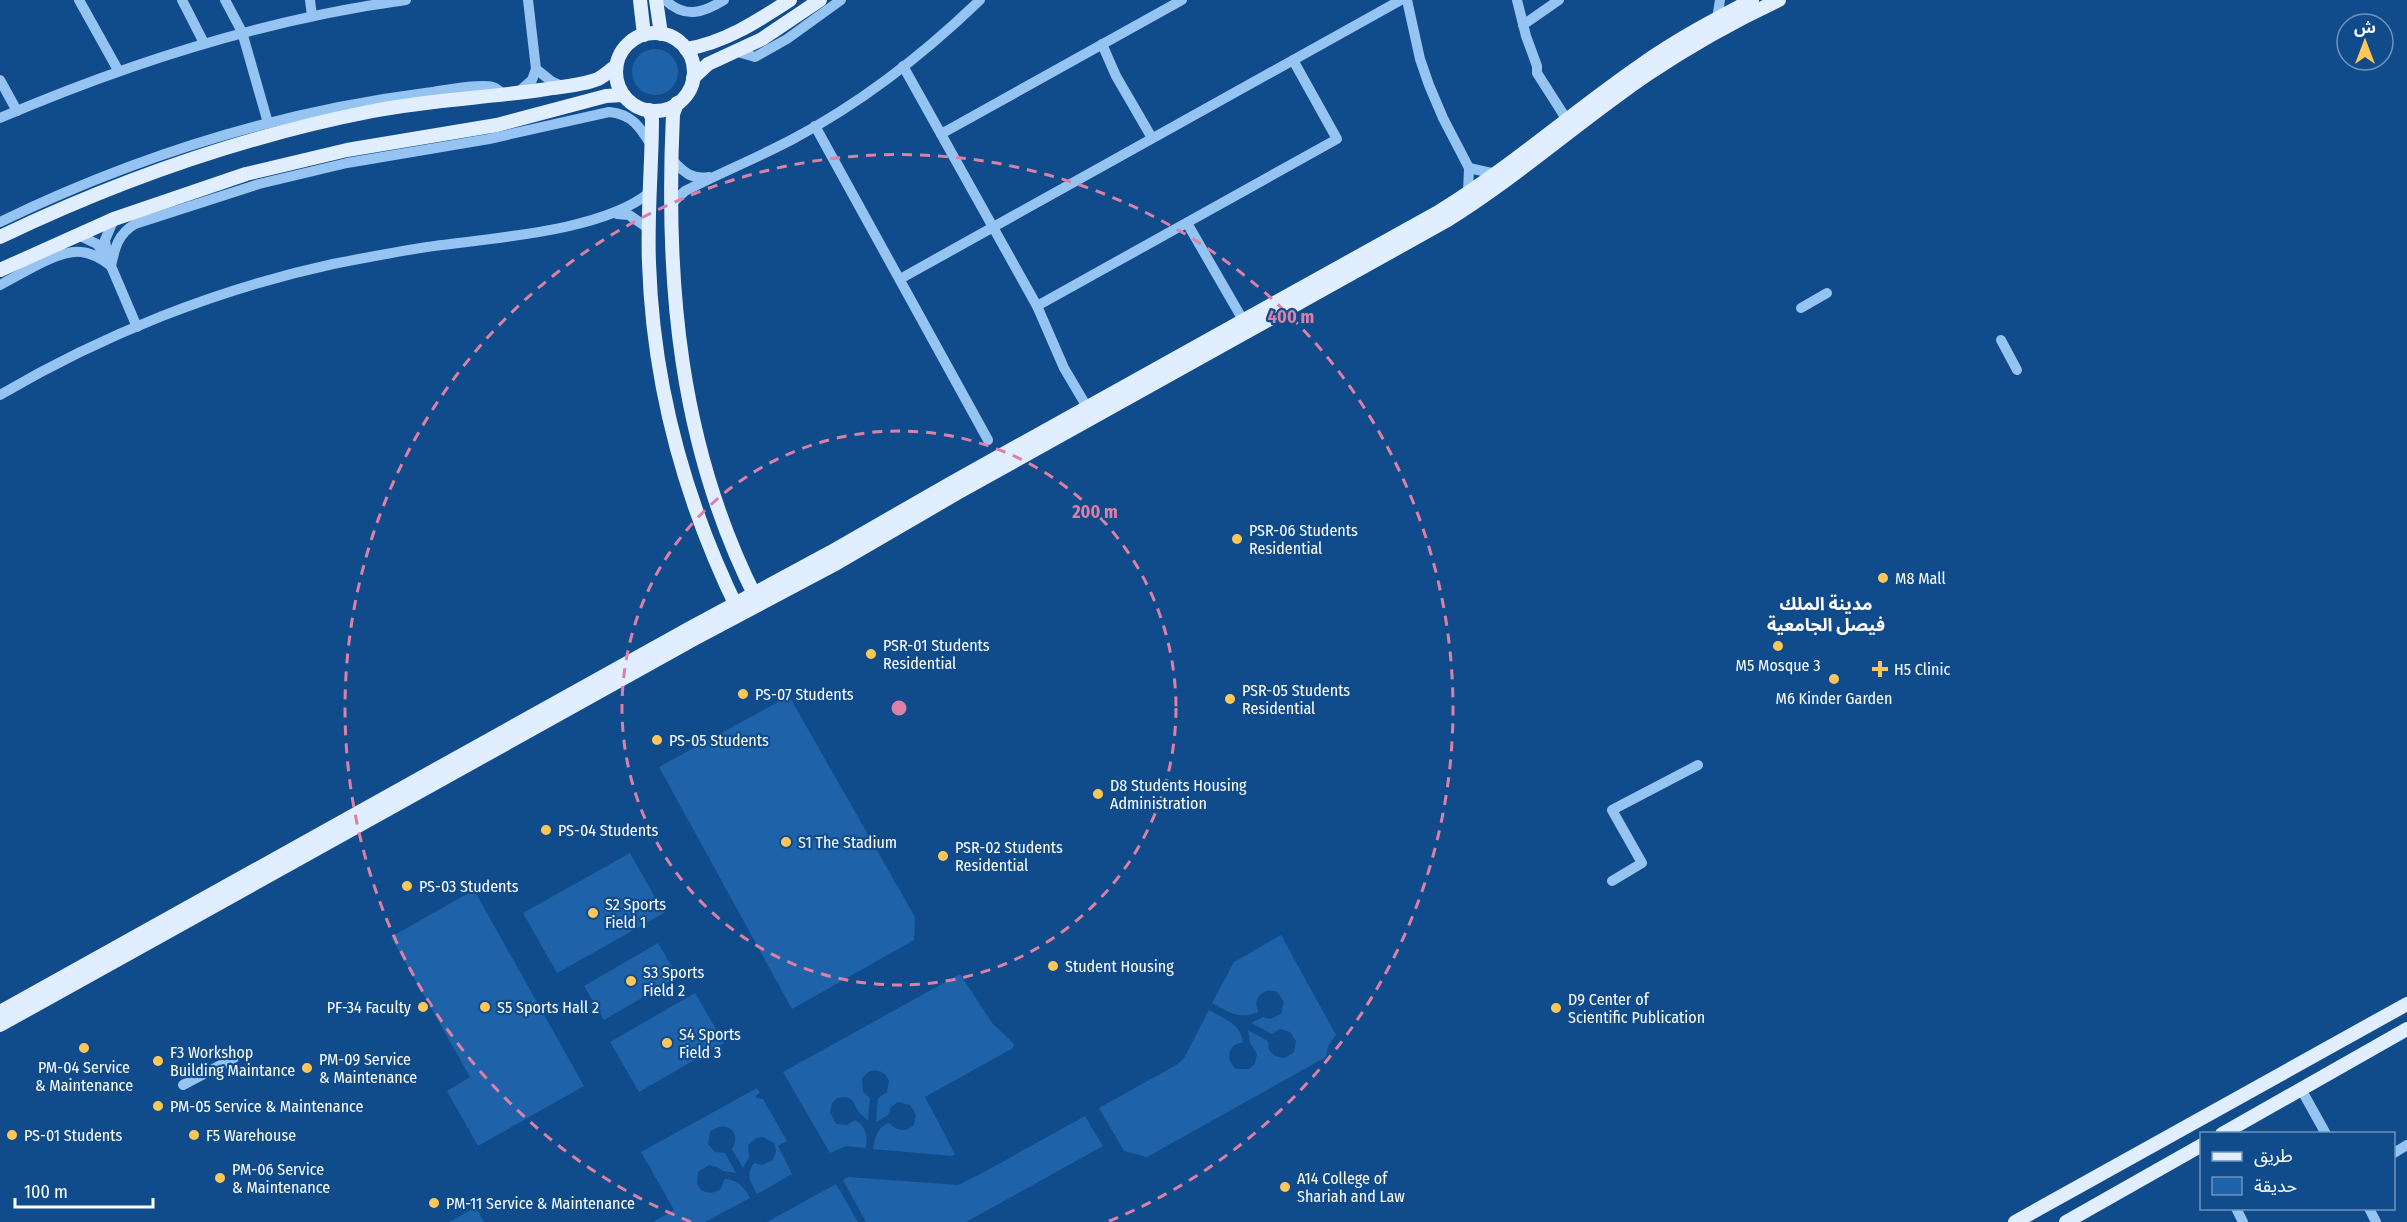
<svg xmlns="http://www.w3.org/2000/svg" width="2407" height="1222" font-family="'Fira Sans Condensed','Noto Sans Arabic',sans-serif">
	<style>
		.green { fill: #1e63a9 }
		.lines { fill: none; stroke-linecap: round; stroke-linejoin: round }
		.minor { stroke: #96c4f2; stroke-width: 10 }
		.major { stroke: #e1eeff; stroke-width: 14 }
		.ring { fill: none; stroke: #dd80a5; stroke-width: 3; stroke-dasharray: 10 8 }
		.poi-dot { fill: #ffc757; stroke: #104b8b; stroke-width: 2 }
		.labels { text-anchor: middle; stroke-width: 4.5; stroke-linejoin: round; paint-order: stroke }
		.poi-label { font-size: 16px; fill: #fff; stroke: #104b8b; text-anchor: start }
		.neighbourhood-label { font-size: 18px; font-weight: bold; fill: #fff; stroke: #104b8b }
		.centre { fill: #dd80a5; stroke: #104b8b; stroke-width: 3 }
		.ring-label { font-size: 18px; text-anchor: middle; font-weight: bold; fill: #dd80a5; stroke: #104b8b; stroke-width: 4.5; stroke-linejoin: round; paint-order: stroke }
	</style>
	<rect width="100%" height="100%" fill="#104b8b"/>
	<!-- green -->
	<g class="green">
		<circle cx="655" cy="72" r="23"/>
		<path d="M 789,696 L 915,917 L 914,940 L 792,1009 L 659,767 Z"/>
		<path d="M 630,853 L 664,913 L 557,973 L 523,913 Z"/>
		<path d="M 474,890 L 584,1086 L 478,1146 L 447,1091 L 470,1077 L 391,937 Z"/>
		<path d="M 1281,935 L 1336,1035 L 1328,1046 L 1326,1057 L 1147,1157 L 1124,1151 L 1099,1108 L 1178,1064 L 1184,1058 L 1209,1010 C 1224,1019 1240,1023 1243,1042 L 1234,1045 C 1227,1053 1228,1062 1236,1069 L 1249,1069 L 1255,1064 L 1257,1054 L 1250,1043 L 1248,1030 L 1268,1041 L 1269,1050 L 1275,1056 L 1285,1058 L 1294,1052 L 1296,1041 L 1290,1032 L 1280,1029 L 1272,1034 L 1251,1023 L 1263,1017 L 1270,1019 L 1281,1014 L 1284,1002 L 1277,992 C 1267,988 1260,992 1256,1002 L 1258,1012 C 1240,1020 1228,1012 1212,1003 L 1234,962 Z"/>
		<path d="M 658,943 L 678,977 L 604,1020 L 584,986 Z"/>
		<path d="M 960,974 L 992,1023 L 1014,1044 L 1013,1048 L 925,1097 L 955,1154 L 952,1156 L 873,1149 C 875,1138 877,1127 889,1123 C 897,1131 905,1133 914,1125 L 916,1115 L 910,1105 L 898,1102 L 891,1107 L 888,1115 L 876,1122 L 878,1098 L 887,1092 L 889,1081 C 885,1071 876,1068 867,1073 L 862,1079 L 863,1092 L 870,1098 L 868,1121 C 866,1118 863,1116 861,1114 C 852,1105 856,1094 837,1098 L 832,1103 L 830,1112 L 836,1124 L 847,1125 L 855,1120 C 867,1126 867,1137 866,1148 L 846,1146 L 830,1153 L 783,1072 Z"/>
		<path d="M 695,993 L 724,1043 L 639,1092 L 610,1042 Z"/>
		<path d="M 757,1088 L 760,1093 L 756,1095 L 756,1098 L 763,1099 L 787,1141 L 778,1146 L 792,1174 L 757,1194 C 751,1182 745,1175 754,1163 L 762,1165 L 773,1160 L 776,1151 L 774,1143 L 763,1137 L 756,1138 L 748,1145 L 749,1157 L 743,1168 L 732,1149 C 743,1131 724,1119 710,1132 L 708,1144 L 715,1152 L 725,1153 L 736,1173 L 723,1171 L 717,1167 L 709,1165 L 698,1172 L 697,1184 L 702,1191 L 711,1193 L 720,1190 L 725,1179 C 738,1180 744,1187 750,1198 L 705,1222 L 653,1222 L 674,1210 L 641,1152 Z"/>
		<path d="M 1085,1116 L 1103,1146 L 966,1222 L 866,1222 L 843,1180 L 848,1177 L 958,1185 L 986,1171 Z"/>
		<path d="M 836,1184 L 858,1222 L 767,1222 Z"/>
		<path d="M 476,1207 L 484,1222 L 449,1222 Z"/>
	</g>
	<g class="lines">
		<!-- minor -->
		<g class="minor">
			<path d="M 79,0 L 118,70"/>
			<path d="M 182,0 L 204,43"/>
			<path d="M 225,0 L 242,32 L 268,123"/>
			<path d="M 310,0 L 312,16"/>
			<path d="M 665,0 C 685,19 703,13 724,0"/>
			<path d="M 1407,0 L 1420,59 L 1429,85 L 1443,118 L 1469,168 L 1468,193"/>
			<path d="M 1517,0 L 1526,36 L 1537,66 L 1537,73 L 1567,120"/>
			<path d="M 1717,19 L 1720,0"/>
			<path d="M 1523,25 L 1559,0"/>
			<path d="M 1102,44 L 1116,76 L 1152,138"/>
			<path d="M 738,52 L 755,57 L 787,39 L 841,0"/>
			<path d="M 903,66 L 1037,306 L 1064,368 L 1087,407"/>
			<path d="M 536,69 L 551,81 L 564,87"/>
			<path d="M 0,80 L 17,111"/>
			<path d="M 516,94 L 532,80 L 536,69 L 528,0"/>
			<path d="M 0,118 C 131,62 265,19 406,0"/>
			<path d="M 815,126 L 988,440"/>
			<path d="M 941,134 L 1182,0"/>
			<path d="M 672,160 C 684,172 691,180 709,177"/>
			<path d="M 1469,168 L 1496,174"/>
			<path d="M 672,203 L 685,191 C 720,173 757,158 793,139 C 861,103 924,54 980,0"/>
			<path d="M 617,214 L 629,215 L 648,228"/>
			<path d="M 114,219 L 105,240 L 108,259 L 137,327"/>
			<path d="M 0,222 C 134,157 277,112 425,93 C 440,91 481,83 493,87 C 497,88 501,92 504,95"/>
			<path d="M 1187,223 L 1243,320"/>
			<path d="M 76,234 L 97,244 L 106,257"/>
			<path d="M 900,279 L 1401,0"/>
			<path d="M 0,285 C 20,275 59,249 81,252 C 93,253 102,259 111,266 C 115,247 118,234 135,224 L 259,184 L 347,163 L 489,139 L 609,112 C 632,114 640,127 651,145"/>
			<path d="M 1037,306 L 1337,139 L 1293,60"/>
			<path d="M 1801,308 L 1827,293"/>
			<path d="M 2001,340 L 2017,370"/>
			<path d="M 0,395 C 102,335 217,289 333,264 C 364,258 395,252 427,247 C 489,238 601,232 649,193"/>
			<path d="M 1612,881 L 1642,863 L 1612,810 L 1698,765"/>
			<path d="M 183,1085 L 234,1058"/>
			<path d="M 2301,1089 L 2326,1134"/>
			<path d="M 2394,1153 L 2407,1145"/>
			<path d="M 2236,1208 L 2243,1222"/>
			<path d="M 2369,1208 L 2376,1222"/>
		</g>
		<!-- major -->
		<g class="major">
			<path d="M 640,0 L 644,35"/>
			<path d="M 656,0 L 661,34"/>
			<circle cx="655" cy="72" r="39"/>
			<path d="M 686,49 C 724,43 758,21 790,0"/>
			<path d="M 693,78 L 708,64 L 762,39 L 820,0"/>
			<path d="M 677,103 L 673,114 C 665,283 679,447 757,600"/>
			<path d="M 649,110 L 652,118 C 652,166 647,214 649,263 C 653,385 685,502 739,612"/>
			<path d="M 0,237 C 119,180 244,136 373,111 C 428,100 485,98 540,90 C 559,87 580,86 598,79 C 604,76 610,70 616,66"/>
			<path d="M 0,270 L 114,219 L 246,174 L 347,150 L 497,125 L 606,96 L 623,95"/>
			<path d="M 0,1012 L 690,628 L 831,552 L 953,482 L 1440,211 C 1511,167 1573,112 1641,65 C 1676,40 1714,20 1752,0"/>
			<path d="M 0,1025 L 696,638 L 837,563 L 959,492 L 1446,221 C 1517,177 1579,121 1648,74 C 1690,46 1734,21 1779,0"/>
			<path d="M 2222,1134 L 2407,1029"/>
			<path d="M 2015,1222 L 2407,1004"/>
			<path d="M 2066,1222 L 2202,1145"/>
		</g>
	</g>
	<!-- distance rings -->
	<g class="ring">
		<circle cx="899" cy="708" r="277"/>
		<path d="M691 1222A554 554 0 1 1 1107 1222"/>
	</g>
	<!-- markers -->
	<g class="poi-dot">
		<circle cx="1237" cy="539" r="6"/>
		<circle cx="1883" cy="578" r="6"/>
		<circle cx="1778" cy="646" r="6"/>
		<circle cx="871" cy="654" r="6"/>
		<path d="M1877 660h6v6h6v6h-6v6h-6v-6h-6v-6h6z"/>
		<circle cx="1834" cy="679" r="6"/>
		<circle cx="743" cy="694" r="6"/>
		<circle cx="1230" cy="699" r="6"/>
		<circle cx="657" cy="740" r="6"/>
		<circle cx="1098" cy="794" r="6"/>
		<circle cx="546" cy="830" r="6"/>
		<circle cx="786" cy="842" r="6"/>
		<circle cx="943" cy="856" r="6"/>
		<circle cx="407" cy="886" r="6"/>
		<circle cx="593" cy="913" r="6"/>
		<circle cx="1053" cy="966" r="6"/>
		<circle cx="631" cy="981" r="6"/>
		<circle cx="423" cy="1007" r="6"/>
		<circle cx="485" cy="1007" r="6"/>
		<circle cx="1556" cy="1008" r="6"/>
		<circle cx="667" cy="1043" r="6"/>
		<circle cx="84" cy="1048" r="6"/>
		<circle cx="158" cy="1061" r="6"/>
		<circle cx="307" cy="1068" r="6"/>
		<circle cx="158" cy="1106" r="6"/>
		<circle cx="12" cy="1135" r="6"/>
		<circle cx="194" cy="1135" r="6"/>
		<circle cx="220" cy="1178" r="6"/>
		<circle cx="1285" cy="1187" r="6"/>
		<circle cx="434" cy="1203" r="6"/>
	</g>
	<g class="labels">
		<!-- poi labels -->
		<g class="poi-label">
			<text x="1249" y="536">PSR-06 Students<tspan x="1249" dy="18">Residential</tspan></text>
			<text x="1895" y="584">M8 Mall</text>
			<text x="883" y="651">PSR-01 Students<tspan x="883" dy="18">Residential</tspan></text>
			<text x="1778" y="671" text-anchor="middle">M5 Mosque 3</text>
			<text x="1894" y="675">H5 Clinic</text>
			<text x="1242" y="696">PSR-05 Students<tspan x="1242" dy="18">Residential</tspan></text>
			<text x="755" y="700">PS-07 Students</text>
			<text x="1834" y="704" text-anchor="middle">M6 Kinder Garden</text>
			<text x="669" y="746">PS-05 Students</text>
			<text x="1110" y="791">D8 Students Housing<tspan x="1110" dy="18">Administration</tspan></text>
			<text x="558" y="836">PS-04 Students</text>
			<text x="798" y="848">S1 The Stadium</text>
			<text x="955" y="853">PSR-02 Students<tspan x="955" dy="18">Residential</tspan></text>
			<text x="419" y="892">PS-03 Students</text>
			<text x="605" y="910">S2 Sports<tspan x="605" dy="18">Field 1</tspan></text>
			<text x="1065" y="972">Student Housing</text>
			<text x="643" y="978">S3 Sports<tspan x="643" dy="18">Field 2</tspan></text>
			<text x="1568" y="1005">D9 Center of<tspan x="1568" dy="18">Scientific Publication</tspan></text>
			<text x="411" y="1013" text-anchor="end">PF-34 Faculty</text>
			<text x="497" y="1013">S5 Sports Hall 2</text>
			<text x="679" y="1040">S4 Sports<tspan x="679" dy="18">Field 3</tspan></text>
			<text x="170" y="1058">F3 Workshop<tspan x="170" dy="18">Building Maintance</tspan></text>
			<text x="319" y="1065">PM-09 Service<tspan x="319" dy="18">&amp; Maintenance</tspan></text>
			<text x="84" y="1073" text-anchor="middle">PM-04 Service<tspan x="84" dy="18">&amp; Maintenance</tspan></text>
			<text x="170" y="1112">PM-05 Service &amp; Maintenance</text>
			<text x="24" y="1141">PS-01 Students</text>
			<text x="206" y="1141">F5 Warehouse</text>
			<text x="232" y="1175">PM-06 Service<tspan x="232" dy="18">&amp; Maintenance</tspan></text>
			<text x="1297" y="1184">A14 College of<tspan x="1297" dy="18">Shariah and Law</tspan></text>
			<text x="446" y="1209">PM-11 Service &amp; Maintenance</text>
		</g>
		<!-- neighbourhood labels -->
		<g class="neighbourhood-label">
			<text x="1826" y="610">مدينة الملك<tspan x="1826" dy="21">فيصل الجامعية</tspan></text>
		</g>
	</g>
	<circle cx="899" cy="708" r="9" class="centre"/>
	<g class="ring-label">
		<text x="1291" y="323">400 m</text>
		<text x="1095" y="518">200 m</text>
	</g>
	<!-- legend -->
	<rect x="2200" y="1132" width="195" height="78" fill="#104b8b" stroke="#7093b9" stroke-width="1.5"/>
	<rect x="2212" y="1152" width="30" height="9" fill="#e1eeff" stroke="#7093b9" stroke-width="1.5"/>
	<text x="2254" y="1162" font-size="18" fill="#ffffff">طريق</text>
	<rect x="2212" y="1177" width="30" height="18" fill="#1e63a9" stroke="#7093b9" stroke-width="1.5"/>
	<text x="2254" y="1192" font-size="18" fill="#ffffff">حديقة</text>
	<!-- north arrow -->
	<g transform="translate(2365 42)"><circle r="28" fill="#104b8b" stroke="#7093b9" stroke-width="1.5"/>
	<path d="M0-4.5L10 22L0 15L-10 22Z" fill="#ffc757"/>
	<text y="-9" font-size="16" font-weight="bold" text-anchor="middle" fill="#ffffff">ش</text>
	</g>
	<!-- scale -->
	<path d="M15 1198v9h138v-9" fill="none" stroke="#ffffff" stroke-width="3"/>
	<text x="24" y="1198" font-size="18" fill="#ffffff" stroke="#104b8b" stroke-width="4.5" paint-order="stroke">100 m</text>
</svg>
